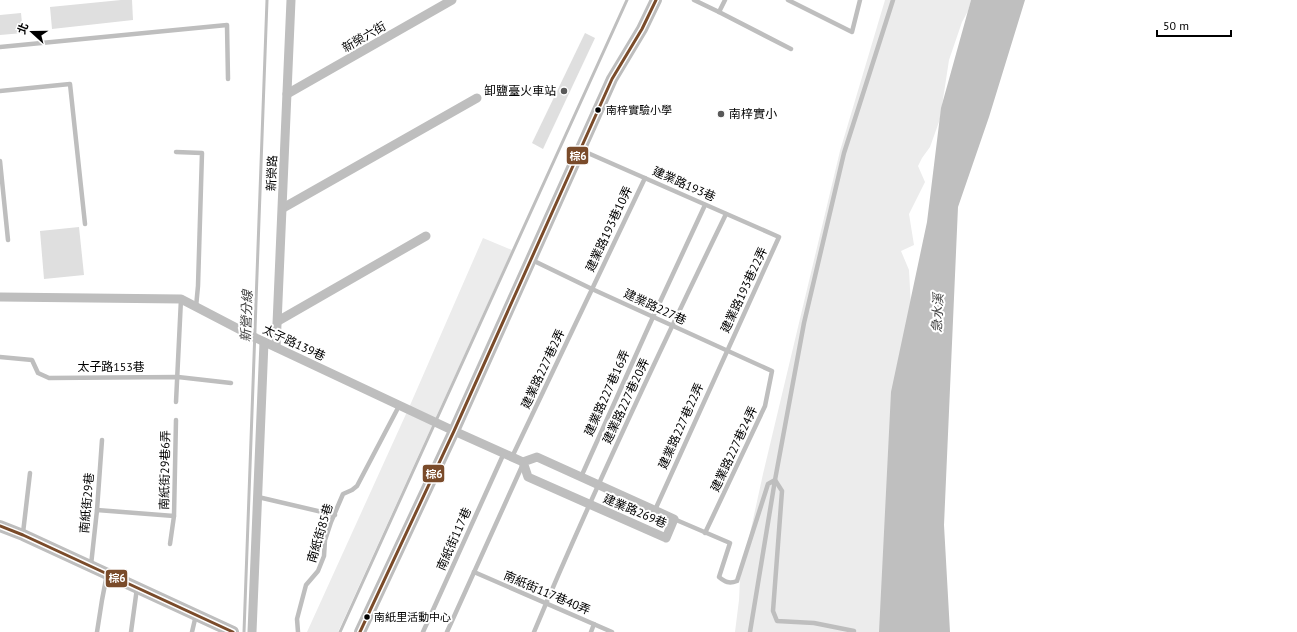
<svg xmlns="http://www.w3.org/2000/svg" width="1297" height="632" font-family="'PT Sans','Noto Sans TC',sans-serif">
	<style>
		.green { fill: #ececec }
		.water { fill: #bfbfbf }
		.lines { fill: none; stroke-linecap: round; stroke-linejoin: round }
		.stream { stroke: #bfbfbf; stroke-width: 3 }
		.building { fill: #dfdfdf }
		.service { stroke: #bebebe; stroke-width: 4.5 }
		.minor { stroke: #bebebe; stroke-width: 9 }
		.tertiary { stroke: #bebebe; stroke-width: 12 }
		.bus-1-casing { stroke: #fff; stroke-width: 6 }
		.bus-1 { stroke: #7a4b2a; stroke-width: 3 }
		.poi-dot { fill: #595959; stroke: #fff; stroke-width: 1.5 }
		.bus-dot { fill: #000; stroke: #fff; stroke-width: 1.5 }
		.labels { text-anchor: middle; stroke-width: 4; stroke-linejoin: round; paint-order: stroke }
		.bus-label { font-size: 11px; fill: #000; stroke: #fff; text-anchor: start }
		.street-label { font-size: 12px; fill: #000; stroke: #fff }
		.poi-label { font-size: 12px; fill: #000; stroke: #fff; text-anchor: end }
		.water-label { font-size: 13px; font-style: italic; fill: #444; stroke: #fff }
		.line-badge { stroke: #fff; stroke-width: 1.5 }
		.badge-label { font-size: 11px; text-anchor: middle; font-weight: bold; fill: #fff }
	</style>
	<rect width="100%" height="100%" fill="#fff"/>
	<!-- green -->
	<g class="green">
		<path d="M 885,0 L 971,0 L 968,11 L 962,22 L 949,60 L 940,119 L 930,147 L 922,158 L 918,166 L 925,182 L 909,214 L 914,245 L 901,251 L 909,270 L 915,381 L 901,632 L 735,632 L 739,600 L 740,579 L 763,474 L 840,151 Z"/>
		<path d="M 483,238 L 512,250 L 338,632 L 307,632 L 411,403 Z"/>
	</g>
	<!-- water -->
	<path class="water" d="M 971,0 L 1025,0 L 989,117 L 958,207 L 944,525 L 950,632 L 879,632 L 891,392 L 927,222 L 941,108 Z"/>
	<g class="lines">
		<!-- stream -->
		<g class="stream">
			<path d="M 244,632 L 267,0"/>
			<path d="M 340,632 L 627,0"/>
		</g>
	</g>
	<!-- building -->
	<g class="building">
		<path d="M 121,0 L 132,0 L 133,20 L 52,29 L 50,7 Z"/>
		<path d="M 21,13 L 23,33 L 0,35 L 0,15 Z"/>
		<path d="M 585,33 L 595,38 L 543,149 L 532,143 Z"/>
		<path d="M 79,227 L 84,275 L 44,279 L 40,231 Z"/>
	</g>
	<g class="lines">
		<!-- service -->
		<g class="service">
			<path d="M 694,0 L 719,12 L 725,0"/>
			<path d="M 788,0 L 852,32 L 860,0"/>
			<path d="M 719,12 L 791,49"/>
			<path d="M 0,47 L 227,25 L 228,79"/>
			<path d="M 0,91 L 70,84 L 85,224"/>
			<path d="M 581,150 L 779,237 L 655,510"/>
			<path d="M 176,152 L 202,153 L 198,286 L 196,307"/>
			<path d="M 0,161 L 8,240"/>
			<path d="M 532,260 L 592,289 L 772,371 L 765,406 L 705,533"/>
			<path d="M 0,357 L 32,360 L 38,373 L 49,378 L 178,377 L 231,383"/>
			<path d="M 176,402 L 181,299"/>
			<path d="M 512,457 L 645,178"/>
			<path d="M 581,477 L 653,317 L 705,205"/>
			<path d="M 258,497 L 335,515"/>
			<path d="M 97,510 L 174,516 L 176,420"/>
			<path d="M 674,519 L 730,543 L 719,577 C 725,582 729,584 737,581 L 768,484 L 775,480 L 782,491 L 773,611 L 777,621 L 814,623 L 854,631"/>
			<path d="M 23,533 L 30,473"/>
			<path d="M 170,544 L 174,516"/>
			<path d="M 91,565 L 97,510 L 102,440"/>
			<path d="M 474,572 L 612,632"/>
			<path d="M 97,632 L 102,600 L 107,574"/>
			<path d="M 131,632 L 137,588"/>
			<path d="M 192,632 L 196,615"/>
			<path d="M 298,632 L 297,619 L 306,585 L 318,571 L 324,556 L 325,540 L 331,522 L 343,494 L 352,490 L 357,486 L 399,406"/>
			<path d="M 423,632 L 504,453"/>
			<path d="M 447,632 L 523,464"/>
			<path d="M 534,632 C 593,491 659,352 726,214"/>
			<path d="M 591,632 L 594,624"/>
			<path d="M 750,632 L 775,480 L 804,323 L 844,153 L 893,0"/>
		</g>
		<!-- minor -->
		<g class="minor">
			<path d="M 287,94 L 452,0"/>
			<path d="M 283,208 L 477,98"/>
			<path d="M 0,297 L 181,299 L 256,338 L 454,431 L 523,462 L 537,457 L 674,519 L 666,538 L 528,477 L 523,462"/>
			<path d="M 278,321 L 426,236"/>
			<path d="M 276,347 L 291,0"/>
			<path d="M 252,632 L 264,342"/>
		</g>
		<!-- tertiary -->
		<g class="tertiary">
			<path d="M 0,526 L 23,535 L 233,632"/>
			<path d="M 360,632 L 454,431 L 612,79 L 642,29 L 656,0"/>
		</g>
		<defs>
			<g id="bus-1">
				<path d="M 0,526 L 23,535 L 233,632"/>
				<path d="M 360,632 L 454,431 L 612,79 L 642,29 L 656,0"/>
			</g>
		</defs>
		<!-- bus-1 casing -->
		<use href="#bus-1" class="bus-1-casing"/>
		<!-- bus-1 -->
		<use href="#bus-1" class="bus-1"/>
	</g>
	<!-- markers -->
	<g class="poi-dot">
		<circle cx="564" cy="91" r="4"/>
		<circle cx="721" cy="114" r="4"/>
	</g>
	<g class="bus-dot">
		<circle cx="598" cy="110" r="3.5"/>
		<circle cx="367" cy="617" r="3.5"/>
	</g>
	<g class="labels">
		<!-- bus labels -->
		<g class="bus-label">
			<text x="606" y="114">南梓實驗小學</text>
			<text x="374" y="621">南紙里活動中心</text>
		</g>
		<!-- street labels -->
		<g class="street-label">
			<text transform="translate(364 37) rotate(-30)" y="4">新榮六街</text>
			<text transform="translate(272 173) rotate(-88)" y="4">新榮路</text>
			<text transform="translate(684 184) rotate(24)" y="4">建業路193巷</text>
			<text transform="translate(609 229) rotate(-65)" y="4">建業路193巷10弄</text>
			<text transform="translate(744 290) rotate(-65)" y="4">建業路193巷22弄</text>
			<text transform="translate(655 307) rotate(25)" y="4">建業路227巷</text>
			<text transform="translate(294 343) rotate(25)" y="4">太子路139巷</text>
			<text x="111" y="371">太子路153巷</text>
			<text transform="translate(543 369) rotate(-65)" y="4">建業路227巷2弄</text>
			<text transform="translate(607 393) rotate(-66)" y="4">建業路227巷16弄</text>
			<text transform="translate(626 401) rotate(-65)" y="4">建業路227巷20弄</text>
			<text transform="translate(681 426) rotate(-66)" y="4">建業路227巷22弄</text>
			<text transform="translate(734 449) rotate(-65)" y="4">建業路227巷24弄</text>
			<text transform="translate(165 470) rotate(-89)" y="4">南紙街29巷6弄</text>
			<text transform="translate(87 503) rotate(-85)" y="4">南紙街29巷</text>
			<text transform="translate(635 511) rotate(23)" y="4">建業路269巷</text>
			<text transform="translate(320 533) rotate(-73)" y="4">南紙街85巷</text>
			<text transform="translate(454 539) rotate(-66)" y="4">南紙街117巷</text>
			<text transform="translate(547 593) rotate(23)" y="4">南紙街117巷40弄</text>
		</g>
		<!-- poi labels -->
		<g class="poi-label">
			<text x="556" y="95">卸鹽臺火車站</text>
			<text x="729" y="118" text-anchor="start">南梓實小</text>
		</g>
		<!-- water labels -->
		<g class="water-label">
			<text transform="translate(937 313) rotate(-87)" y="5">急水溪</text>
			<text transform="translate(246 316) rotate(-88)" y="5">新營分線</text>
		</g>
	</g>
	<g class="line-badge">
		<rect x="566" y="146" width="23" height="19" rx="4" fill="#7a4b2a"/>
		<rect x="422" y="464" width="23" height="19" rx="4" fill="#7a4b2a"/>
		<rect x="105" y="569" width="23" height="19" rx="4" fill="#7a4b2a"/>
	</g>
	<g class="badge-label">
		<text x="578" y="160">棕6</text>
		<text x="434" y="478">棕6</text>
		<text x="117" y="582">棕6</text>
	</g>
	<!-- north arrow -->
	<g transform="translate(32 32) rotate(291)" stroke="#ffffff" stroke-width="3" paint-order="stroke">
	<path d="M0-3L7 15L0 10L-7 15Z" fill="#000000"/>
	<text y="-6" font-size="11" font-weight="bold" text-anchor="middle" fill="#000000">北</text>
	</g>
	<!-- scale -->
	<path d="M1157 30v6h74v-6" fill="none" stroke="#000000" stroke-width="2"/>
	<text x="1163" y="30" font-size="12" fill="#000000" stroke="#ffffff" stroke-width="3" paint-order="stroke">50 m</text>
</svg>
